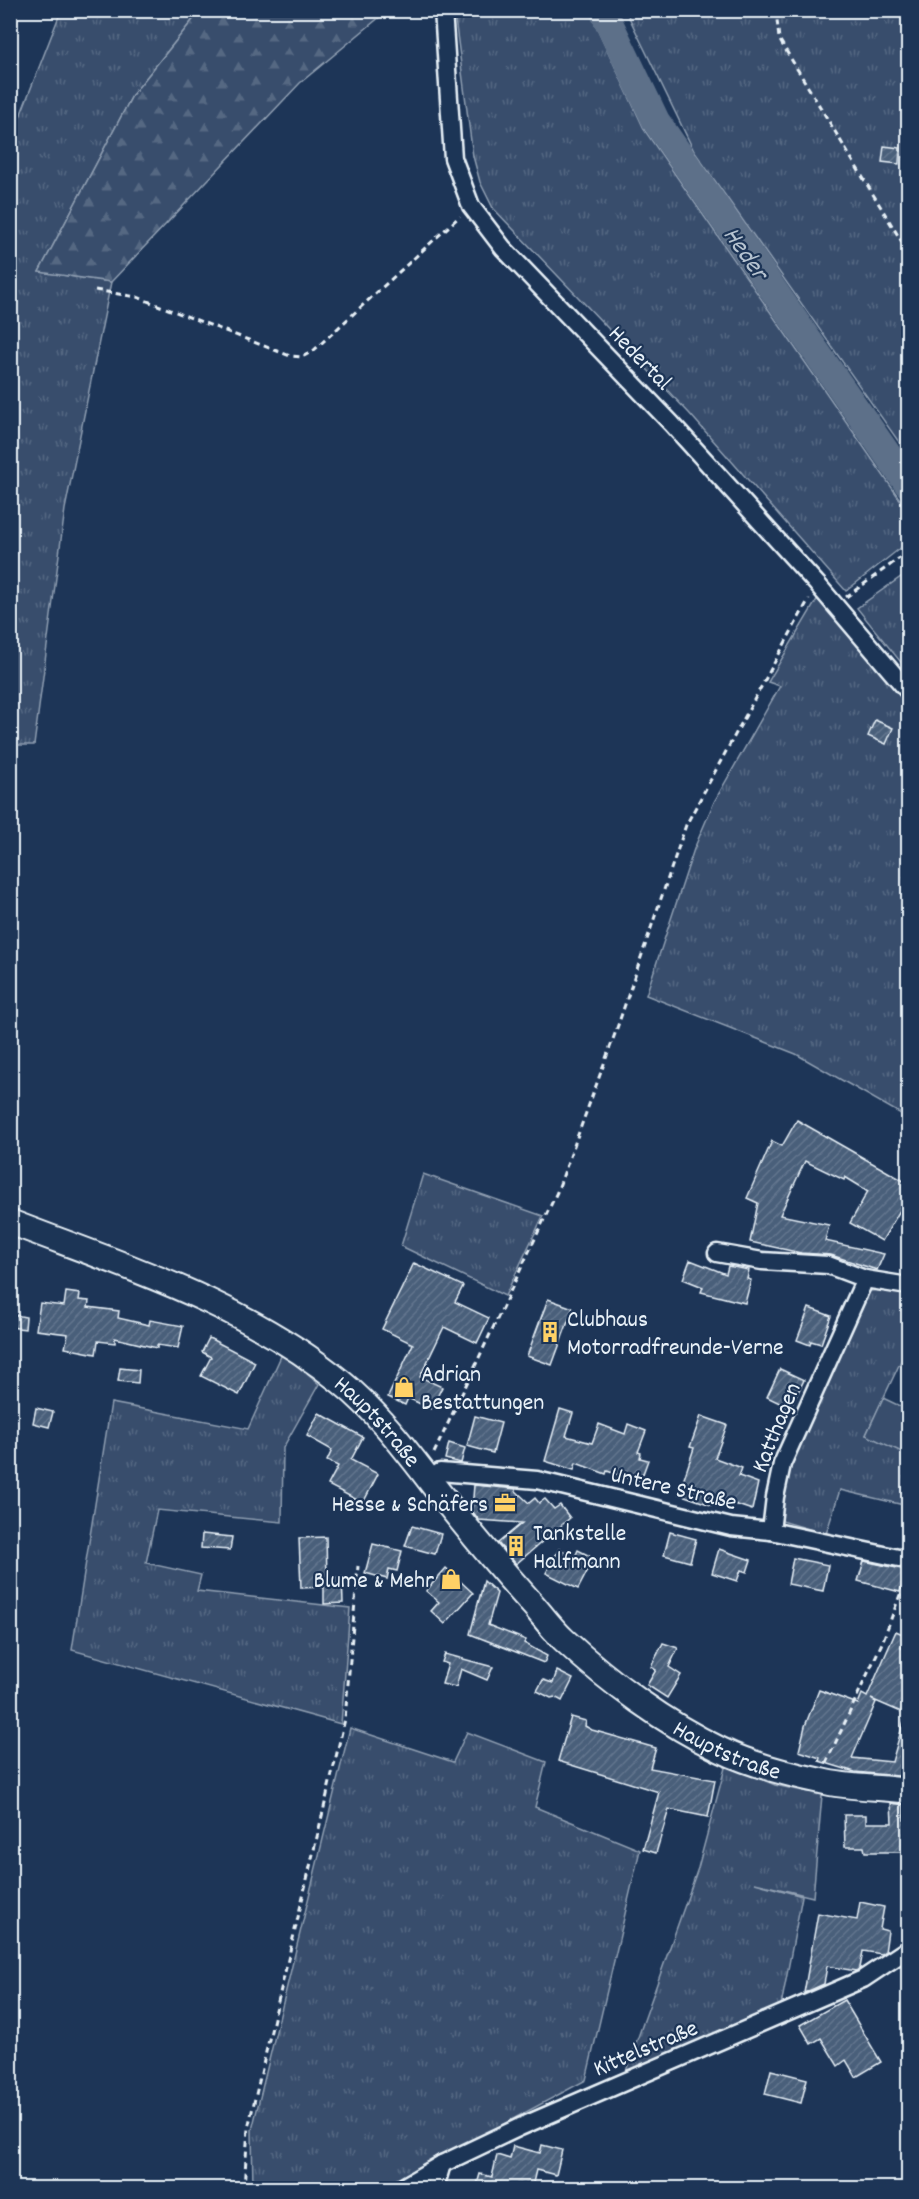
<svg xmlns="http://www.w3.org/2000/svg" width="919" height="2199" font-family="Dekko,sans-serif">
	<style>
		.grass { fill: url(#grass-tufts); stroke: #909fb2; stroke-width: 1.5 }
		.forest { fill: url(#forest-firs); stroke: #909fb2; stroke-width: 1.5 }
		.garden { fill: #374d6c; stroke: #909fb2; stroke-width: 1.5 }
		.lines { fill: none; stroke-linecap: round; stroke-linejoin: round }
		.river { stroke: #5d7089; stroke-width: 28 }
		.building { fill: url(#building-hatch); stroke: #e8f1f8; stroke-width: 1.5 }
		.street-casing { stroke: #e8f1f8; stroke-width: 21 }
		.secondary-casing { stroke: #e8f1f8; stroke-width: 28 }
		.path { stroke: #e8f1f8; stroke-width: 3; stroke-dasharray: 6 4.5; stroke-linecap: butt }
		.street { stroke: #1d3557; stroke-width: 16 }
		.secondary { stroke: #1d3557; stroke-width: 24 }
		.labels { text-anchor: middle; stroke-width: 4.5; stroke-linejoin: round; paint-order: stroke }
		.street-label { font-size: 24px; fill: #e8f1f8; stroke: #1d3557 }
		.poi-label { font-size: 24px; fill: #e8f1f8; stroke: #1d3557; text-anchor: start }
		.water-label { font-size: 26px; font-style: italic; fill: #b7c4d1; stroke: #1d3557 }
	</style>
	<defs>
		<pattern id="grass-tufts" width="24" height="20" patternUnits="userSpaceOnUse" patternTransform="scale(1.5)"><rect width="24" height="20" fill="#374d6c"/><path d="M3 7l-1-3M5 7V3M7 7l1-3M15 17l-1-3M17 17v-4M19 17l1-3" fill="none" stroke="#546782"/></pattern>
		<pattern id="forest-firs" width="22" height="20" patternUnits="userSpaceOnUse" patternTransform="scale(1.5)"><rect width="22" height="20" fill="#374d6c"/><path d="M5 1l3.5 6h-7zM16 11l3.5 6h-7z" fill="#546782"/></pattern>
		<pattern id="building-hatch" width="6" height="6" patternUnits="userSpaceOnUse" patternTransform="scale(1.5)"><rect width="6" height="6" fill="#495e7a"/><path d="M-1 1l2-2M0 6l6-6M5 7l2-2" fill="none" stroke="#63768e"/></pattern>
	</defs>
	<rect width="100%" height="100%" fill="#1d3557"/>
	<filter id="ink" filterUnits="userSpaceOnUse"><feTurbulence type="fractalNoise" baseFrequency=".0167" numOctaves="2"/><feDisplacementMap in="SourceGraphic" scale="12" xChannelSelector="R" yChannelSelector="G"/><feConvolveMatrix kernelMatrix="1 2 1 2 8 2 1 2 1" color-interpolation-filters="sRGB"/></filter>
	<g filter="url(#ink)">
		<!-- grass -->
		<g class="grass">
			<path d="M 61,11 L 200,11 L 133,94 L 39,272 L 111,282 L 65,509 L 34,745 L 11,745 L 10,142 Z"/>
			<path d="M 454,11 L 589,11 L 645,131 L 908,511 L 908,542 L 846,591 L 689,413 L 493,208 L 480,182 L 473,156 Z"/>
			<path d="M 626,11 L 908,11 L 908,455 L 694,151 Z"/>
			<path d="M 908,572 L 908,671 L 857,608 Z"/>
			<path d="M 819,596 L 908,704 L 908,1118 L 796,1054 L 646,995 L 694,849 L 714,802 L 780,686 L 768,682 Z"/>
			<path d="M 423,1174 L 543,1216 L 505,1296 L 401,1246 Z"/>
			<path d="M 890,1290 L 908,1295 L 908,1346 L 866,1435 L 908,1454 L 908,1506 L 840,1490 L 826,1534 L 782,1521 L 778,1511 L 790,1460 L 861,1302 L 870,1291 Z"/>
			<path d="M 282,1354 L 319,1384 L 283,1448 L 282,1522 L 157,1510 L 146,1563 L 201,1575 L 197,1591 L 350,1608 L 341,1724 L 72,1650 L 111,1403 L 248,1429 Z"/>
			<path d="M 350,1728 L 453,1762 L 467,1732 L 546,1762 L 535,1807 L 640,1850 L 586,2080 L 434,2161 L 389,2188 L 253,2188 L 252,2130 Z"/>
			<path d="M 726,1764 L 775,1785 L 822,1795 L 813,1897 L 755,1883 L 802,1896 L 781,2006 L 625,2074 L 698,1868 Z"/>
		</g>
		<!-- forest -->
		<path class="forest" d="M 200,11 L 387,11 L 300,83 L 111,282 L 39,272 L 133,94 Z"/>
		<!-- garden -->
		<path class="garden" d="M 883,1398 L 908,1410 L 908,1455 L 866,1435 Z"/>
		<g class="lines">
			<!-- river -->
			<path class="river" d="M 603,10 L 656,121 L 908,484"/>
		</g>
		<!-- building -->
		<g class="building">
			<path d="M 884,146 L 900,148 L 899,164 L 882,162 Z"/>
			<path d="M 875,720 L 893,728 L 886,744 L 868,736 Z"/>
			<path d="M 797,1120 L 909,1184 L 909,1195 L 882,1241 L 850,1223 L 868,1191 L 845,1177 L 844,1180 L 805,1161 L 780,1215 L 829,1225 L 825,1241 L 884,1254 L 877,1270 L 831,1255 L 801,1253 L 750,1242 L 758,1203 L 747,1198 L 772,1141 L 782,1146 Z"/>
			<path d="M 690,1260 L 726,1274 L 728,1266 L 749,1270 L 747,1279 L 751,1280 L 745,1303 L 701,1292 L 703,1287 L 683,1279 Z"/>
			<path d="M 414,1263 L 463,1286 L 455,1302 L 489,1318 L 477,1343 L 444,1327 L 420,1377 L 442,1387 L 431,1409 L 408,1398 L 405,1405 L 388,1397 L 413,1344 L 382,1329 Z"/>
			<path d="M 66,1292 L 80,1294 L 79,1300 L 89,1301 L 88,1307 L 119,1311 L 118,1318 L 149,1325 L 150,1320 L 183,1326 L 178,1348 L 157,1345 L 157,1348 L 115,1338 L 115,1343 L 98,1341 L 96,1354 L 65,1348 L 68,1334 L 36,1330 L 40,1303 L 64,1306 Z"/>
			<path d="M 548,1299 L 573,1308 L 552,1365 L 527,1356 Z"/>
			<path d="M 809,1308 L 831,1316 L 821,1344 L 811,1341 L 810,1345 L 797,1340 Z"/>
			<path d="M 10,1314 L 26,1317 L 25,1329 L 10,1327 Z"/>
			<path d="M 209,1338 L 255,1362 L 239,1395 L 201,1376 L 211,1357 L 202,1352 Z"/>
			<path d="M 120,1368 L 139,1370 L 138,1383 L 118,1381 Z"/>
			<path d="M 780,1369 L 804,1380 L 790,1408 L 767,1397 Z"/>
			<path d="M 36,1408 L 53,1412 L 49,1427 L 33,1423 Z"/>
			<path d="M 560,1409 L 573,1413 L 566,1436 L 592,1443 L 599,1424 L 625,1434 L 628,1424 L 646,1431 L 638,1452 L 641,1453 L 640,1458 L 648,1460 L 640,1482 L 607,1471 L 606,1474 L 576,1463 L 574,1470 L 545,1461 Z"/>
			<path d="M 319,1413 L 363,1437 L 351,1460 L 378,1474 L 363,1503 L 328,1485 L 338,1466 L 327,1461 L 332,1450 L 307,1436 Z"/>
			<path d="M 475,1416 L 501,1423 L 493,1453 L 467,1446 Z"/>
			<path d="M 701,1416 L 727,1425 L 715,1458 L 742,1468 L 739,1476 L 758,1483 L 752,1510 L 714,1497 L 711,1505 L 679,1494 L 694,1448 L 690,1447 Z"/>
			<path d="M 449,1443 L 465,1448 L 461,1463 L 445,1459 Z"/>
			<path d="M 474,1485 L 516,1489 L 516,1491 L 529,1503 L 535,1498 L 539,1503 L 545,1499 L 554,1509 L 560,1505 L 570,1518 L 516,1564 L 498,1543 L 522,1523 L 479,1520 L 472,1511 Z"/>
			<path d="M 412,1526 L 441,1534 L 435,1554 L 405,1546 Z"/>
			<path d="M 670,1532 L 696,1539 L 690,1562 L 664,1555 Z"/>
			<path d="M 202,1534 L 232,1537 L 230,1550 L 201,1548 Z"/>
			<path d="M 326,1537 L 327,1578 L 342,1577 L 343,1603 L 324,1604 L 324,1587 L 301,1588 L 299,1538 Z"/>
			<path d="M 373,1544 L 402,1551 L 397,1571 L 389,1569 L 387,1579 L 365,1573 Z"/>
			<path d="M 559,1549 L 575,1557 L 578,1550 L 592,1557 L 589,1563 L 591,1564 L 578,1589 L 546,1573 Z"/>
			<path d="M 719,1549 L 751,1560 L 747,1572 L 741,1570 L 737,1581 L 712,1573 Z"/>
			<path d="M 793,1558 L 828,1565 L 823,1591 L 788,1584 Z"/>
			<path d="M 864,1561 L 906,1570 L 900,1592 L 858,1581 Z"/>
			<path d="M 446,1568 L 473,1593 L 445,1624 L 431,1611 L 439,1602 L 426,1591 Z"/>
			<path d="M 484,1581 L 497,1593 L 488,1625 L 526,1640 L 524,1643 L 547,1656 L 544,1663 L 470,1634 Z"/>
			<path d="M 896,1631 L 907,1636 L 901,1648 L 909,1652 L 909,1695 L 901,1712 L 871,1699 L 876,1702 L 852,1758 L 892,1762 L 905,1717 L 909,1718 L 909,1777 L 855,1772 L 819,1761 L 820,1758 L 799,1751 L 805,1726 L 819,1690 L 858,1704 L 862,1694 L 867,1697 Z"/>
			<path d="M 663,1643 L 678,1648 L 669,1667 L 681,1675 L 667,1698 L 647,1685 L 656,1670 L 651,1667 Z"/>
			<path d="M 445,1654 L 493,1667 L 487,1680 L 461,1669 L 456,1687 L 442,1684 L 448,1664 L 442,1662 Z"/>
			<path d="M 557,1671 L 573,1679 L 562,1701 L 555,1697 L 551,1698 L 537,1691 L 543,1680 L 553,1683 Z"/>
			<path d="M 571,1717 L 586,1721 L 585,1726 L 592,1730 L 656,1748 L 650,1768 L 715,1780 L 708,1817 L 669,1809 L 656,1853 L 643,1849 L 659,1792 L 558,1761 Z"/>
			<path d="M 891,1803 L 904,1805 L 904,1820 L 909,1820 L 909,1852 L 865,1852 L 864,1847 L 845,1847 L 844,1815 L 866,1815 L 866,1823 L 892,1823 Z"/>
			<path d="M 860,1902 L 884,1907 L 880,1929 L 888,1931 L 885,1952 L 882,1954 L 863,1951 L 860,1968 L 856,1971 L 827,1966 L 824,1984 L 804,1993 L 818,1913 L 857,1920 Z"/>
			<path d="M 844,2000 L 881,2062 L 856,2077 L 846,2060 L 838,2066 L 821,2038 L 811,2044 L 800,2025 Z"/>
			<path d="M 771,2070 L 807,2079 L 801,2103 L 765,2094 Z"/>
			<path d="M 542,2145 L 562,2150 L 556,2175 L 536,2170 L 532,2187 L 520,2184 L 520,2188 L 476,2188 L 480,2174 L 492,2177 L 497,2155 L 510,2159 L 513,2146 L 540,2153 Z"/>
		</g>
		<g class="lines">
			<defs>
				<g id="street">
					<path d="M 443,10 L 453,158 L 471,206 L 503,248 L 672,424 L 817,584 L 908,691"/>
					<path d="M 717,1253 L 762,1261 L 828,1265 L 865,1279"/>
					<path d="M 429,1480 L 440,1472 L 537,1480 L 731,1527 L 771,1531 L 908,1560"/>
					<path d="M 771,1531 L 775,1497 L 782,1464 L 865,1279 L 908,1286"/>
					<path d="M 401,2188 L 442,2164 L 520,2127 L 863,1979 L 908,1949"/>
					<path d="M 435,2188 L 442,2164"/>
				</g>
				<g id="secondary">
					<path id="s1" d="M 10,1222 C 124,1266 246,1304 341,1382 C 389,1421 421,1472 460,1519 C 484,1549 509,1578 535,1607 C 544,1618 553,1630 564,1640 C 609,1682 666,1724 721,1750 C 752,1765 788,1774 821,1781 C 849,1788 880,1787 908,1791"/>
				</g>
			</defs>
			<!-- street casing -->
			<use href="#street" class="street-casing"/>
			<!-- secondary casing -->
			<use href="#secondary" class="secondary-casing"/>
			<!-- path -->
			<g class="path">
				<path d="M 776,10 L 779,39 L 908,252"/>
				<path d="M 95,290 L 137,297 L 290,356 L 302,357 L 313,351 L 460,216"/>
				<path d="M 846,597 L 908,552"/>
				<path d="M 434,1453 L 557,1192 L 616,1031 L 686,825 L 809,599"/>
				<path d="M 826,1763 L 882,1643 L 907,1576"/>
				<path d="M 244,2188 L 248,2128 L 345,1719 L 358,1566"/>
			</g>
			<!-- street -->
			<use href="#street" class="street"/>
			<!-- secondary -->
			<use href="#secondary" class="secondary"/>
		</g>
	</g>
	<!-- icons -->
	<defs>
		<symbol id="building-bare" viewBox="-9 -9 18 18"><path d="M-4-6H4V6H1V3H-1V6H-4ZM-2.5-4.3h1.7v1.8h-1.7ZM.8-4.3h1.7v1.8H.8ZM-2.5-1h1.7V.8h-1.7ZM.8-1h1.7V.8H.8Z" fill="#ffd166" stroke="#1d3557" stroke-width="2.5" paint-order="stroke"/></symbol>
		<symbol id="shop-bare" viewBox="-9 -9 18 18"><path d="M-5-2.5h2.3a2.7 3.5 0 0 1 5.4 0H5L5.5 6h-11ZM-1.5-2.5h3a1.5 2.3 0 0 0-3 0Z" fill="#ffd166" stroke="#1d3557" stroke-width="2.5" paint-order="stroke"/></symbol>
		<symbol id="office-bare" viewBox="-9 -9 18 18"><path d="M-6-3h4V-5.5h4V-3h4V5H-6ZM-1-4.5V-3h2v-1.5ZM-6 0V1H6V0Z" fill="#ffd166" stroke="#1d3557" stroke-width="2.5" paint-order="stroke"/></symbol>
	</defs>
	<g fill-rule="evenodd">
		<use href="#building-bare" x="535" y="1317" width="30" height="30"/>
		<use href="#shop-bare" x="389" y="1372" width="30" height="30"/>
		<use href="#office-bare" x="490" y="1488" width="30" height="30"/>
		<use href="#building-bare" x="501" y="1531" width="30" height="30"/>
		<use href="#shop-bare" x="436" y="1564" width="30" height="30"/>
	</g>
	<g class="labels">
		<!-- street labels -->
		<g class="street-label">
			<text transform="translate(641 357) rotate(46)" y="8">Hedertal</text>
			<text dy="8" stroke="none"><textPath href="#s1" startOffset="423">Hauptstraße</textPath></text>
			<text transform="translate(775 1427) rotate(-68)" y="8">Katthagen</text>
			<text transform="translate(674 1487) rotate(13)" y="8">Untere Straße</text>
			<text dy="8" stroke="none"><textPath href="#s1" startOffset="909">Hauptstraße</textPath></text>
			<text transform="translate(645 2047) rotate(-23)" y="8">Kittelstraße</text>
		</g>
		<!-- poi labels -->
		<g class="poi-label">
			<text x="567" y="1326">Clubhaus<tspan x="567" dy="28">Motorradfreunde-Verne</tspan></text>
			<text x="421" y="1381">Adrian<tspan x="421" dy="28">Bestattungen</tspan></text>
			<text x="488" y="1511" text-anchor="end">Hesse &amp; Schäfers</text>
			<text x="533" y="1540">Tankstelle<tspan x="533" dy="28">Halfmann</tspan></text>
			<text x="434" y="1587" text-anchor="end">Blume &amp; Mehr</text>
		</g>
		<!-- water labels -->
		<g class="water-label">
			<text transform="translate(747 252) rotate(55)" y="9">Heder</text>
		</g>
	</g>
	<!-- margin -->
	<rect width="919" height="2199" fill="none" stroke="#1d3557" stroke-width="36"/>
	<rect x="18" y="18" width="883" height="2163" fill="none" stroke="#e8f1f8" stroke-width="2" filter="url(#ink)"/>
</svg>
